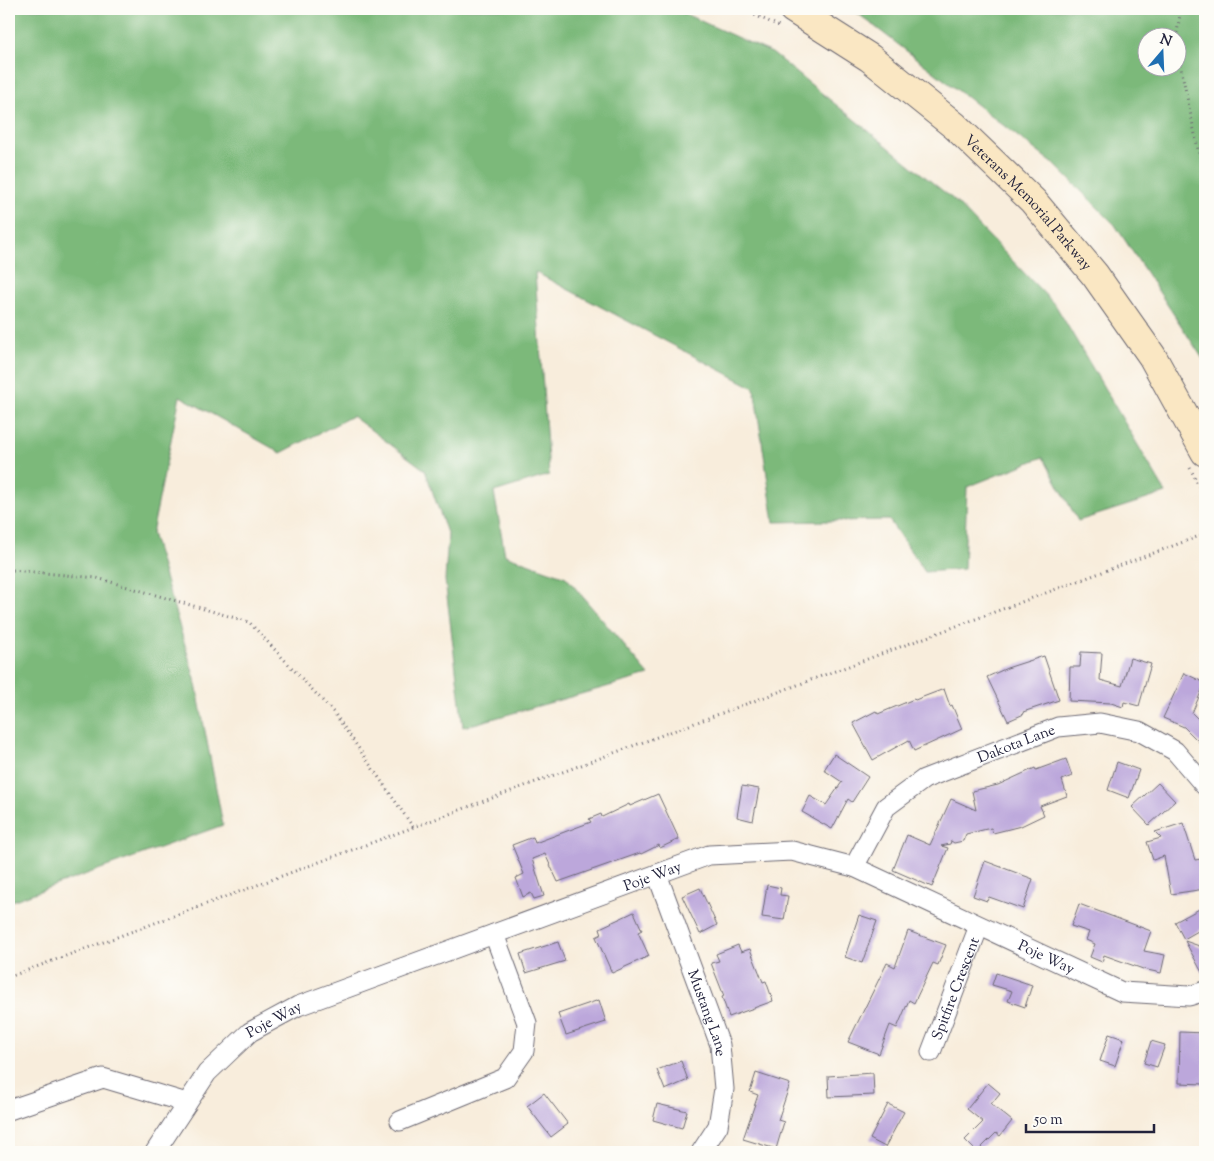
<svg xmlns="http://www.w3.org/2000/svg" width="1214" height="1161" font-family="'Sorts Mill Goudy',serif">
	<style>
		.forest { fill: #7bb97a; stroke: #4e6e5a; fill-rule: evenodd }
		.building { fill: #bca7db }
		.lines { fill: none; stroke-linecap: round; stroke-linejoin: round }
		.street-casing { stroke: #6d6973; stroke-width: 21 }
		.secondary-casing { stroke: #6d6973; stroke-width: 30 }
		.path { stroke: #6d6973; stroke-width: 3; stroke-dasharray: 1 4; stroke-linecap: butt }
		.street { stroke: #fff; stroke-width: 19 }
		.secondary { stroke: #fae7c3; stroke-width: 28 }
		.labels { text-anchor: middle; stroke-width: 4.5; stroke-linejoin: round; paint-order: stroke }
		.street-label { font-size: 15px; fill: #22223b; stroke: #fdfcf7 }
	</style>
	<rect width="100%" height="100%" fill="#fdfcf7"/>
	<filter id="ink" filterUnits="userSpaceOnUse"><feTurbulence type="fractalNoise" baseFrequency=".02" numOctaves="2"/><feDisplacementMap in="SourceGraphic" scale="10" xChannelSelector="R" yChannelSelector="G"/><feConvolveMatrix kernelMatrix="1 2 1 2 8 2 1 2 1" color-interpolation-filters="sRGB"/></filter>
	<filter id="wash" filterUnits="userSpaceOnUse"><feTurbulence type="fractalNoise" baseFrequency=".0096" numOctaves="4" result="noise"/><feDisplacementMap in="SourceGraphic" scale="20" xChannelSelector="R" yChannelSelector="G"/><feGaussianBlur stdDeviation="1.12" result="paint"/><feColorMatrix in="noise" values="0 0 0 0 0 0 0 0 0 0 0 0 0 0 0 0 0 1.4 0 .05"/><feComposite in="paint" operator="in"/></filter>
	<g filter="url(#wash)">
		<rect width="100%" height="100%" fill="#f8eddc"/>
		<!-- forest -->
		<g class="forest">
			<path d="M 9,9 L 674,9 L 772,53 L 954,200 L 1056,306 L 1166,493 L 1078,521 L 1043,457 L 967,487 L 964,569 L 925,572 L 889,520 L 774,522 L 754,388 L 535,272 L 549,475 L 494,492 L 505,555 L 566,577 L 649,675 L 463,727 L 445,580 L 448,536 L 425,470 L 352,416 L 281,453 L 180,396 L 152,533 L 195,679 L 223,825 L 9,902 Z"/>
			<path d="M 852,9 L 1205,9 L 1205,362 L 1115,225 L 1055,165 ZM 1146,38 L 1176,38 L 1176,68 L 1146,68 Z"/>
		</g>
		<g id="blocks">
			<!-- building -->
			<g class="building">
				<path d="M 1081,652 L 1102,653 L 1100,680 L 1122,686 L 1130,658 L 1151,664 L 1139,706 L 1124,702 L 1123,707 L 1111,703 L 1069,701 L 1070,667 L 1080,667 Z"/>
				<path d="M 1044,656 L 1059,700 L 1023,712 L 1024,714 L 1008,721 L 987,677 L 1007,668 Z"/>
				<path d="M 1184,673 L 1205,683 L 1192,713 L 1205,726 L 1205,748 L 1184,727 L 1163,718 Z"/>
				<path d="M 944,689 L 950,706 L 952,705 L 962,729 L 914,751 L 909,740 L 873,760 L 853,723 L 876,711 L 878,714 L 914,699 L 915,700 Z"/>
				<path d="M 834,754 L 868,777 L 852,802 L 848,799 L 832,829 L 802,812 L 810,796 L 826,805 L 842,782 L 824,770 Z"/>
				<path d="M 1066,759 L 1072,776 L 1062,780 L 1067,796 L 1040,806 L 1044,815 L 1021,826 L 993,833 L 991,828 L 966,834 L 963,841 L 954,843 L 951,841 L 950,844 L 941,846 L 948,848 L 932,887 L 893,870 L 907,835 L 930,845 L 951,799 L 976,810 L 972,791 L 998,785 L 1035,768 L 1036,770 Z"/>
				<path d="M 1117,762 L 1139,770 L 1129,798 L 1108,790 Z"/>
				<path d="M 1158,783 L 1175,801 L 1149,825 L 1132,807 Z"/>
				<path d="M 742,786 L 759,789 L 753,821 L 737,817 Z"/>
				<path d="M 658,794 L 679,839 L 660,848 L 659,845 L 641,854 L 640,853 L 558,882 L 545,854 L 532,859 L 544,896 L 534,899 L 531,893 L 523,897 L 516,878 L 524,874 L 512,845 L 533,837 L 535,843 L 591,822 L 589,819 L 601,814 L 602,817 L 629,804 L 630,806 Z"/>
				<path d="M 1183,823 L 1195,860 L 1201,859 L 1205,889 L 1171,894 L 1164,856 L 1153,860 L 1147,842 L 1161,838 L 1155,832 Z"/>
				<path d="M 985,861 L 1033,879 L 1023,909 L 989,897 L 987,901 L 973,896 Z"/>
				<path d="M 767,885 L 781,888 L 780,895 L 788,896 L 784,920 L 762,917 Z"/>
				<path d="M 700,888 L 717,925 L 700,934 L 682,896 Z"/>
				<path d="M 1079,904 L 1151,931 L 1144,951 L 1165,955 L 1161,973 L 1143,969 L 1104,955 L 1102,962 L 1090,957 L 1095,944 L 1086,940 L 1089,932 L 1071,926 Z"/>
				<path d="M 1205,906 L 1205,927 L 1184,939 L 1175,922 Z"/>
				<path d="M 634,912 L 642,930 L 638,932 L 649,956 L 612,973 L 596,937 L 602,934 L 600,928 Z"/>
				<path d="M 859,915 L 877,921 L 862,963 L 845,957 Z"/>
				<path d="M 908,931 L 946,945 L 938,965 L 933,963 L 914,1003 L 909,1000 L 897,1028 L 890,1025 L 879,1054 L 848,1042 L 887,963 L 895,967 Z"/>
				<path d="M 1185,941 L 1205,948 L 1205,978 Z"/>
				<path d="M 558,942 L 565,961 L 526,973 L 520,954 Z"/>
				<path d="M 738,945 L 741,952 L 750,949 L 763,982 L 766,981 L 773,1001 L 729,1017 L 722,997 L 724,996 L 711,963 L 719,961 L 716,954 Z"/>
				<path d="M 996,973 L 1032,985 L 1025,1007 L 1008,1001 L 1012,991 L 992,985 Z"/>
				<path d="M 599,1000 L 606,1022 L 566,1035 L 558,1014 Z"/>
				<path d="M 1180,1032 L 1205,1033 L 1204,1084 L 1179,1083 Z"/>
				<path d="M 1109,1034 L 1124,1039 L 1115,1066 L 1100,1061 Z"/>
				<path d="M 1151,1041 L 1165,1045 L 1157,1067 L 1144,1063 Z"/>
				<path d="M 681,1061 L 688,1080 L 665,1090 L 657,1070 Z"/>
				<path d="M 756,1073 L 790,1084 L 778,1120 L 784,1122 L 776,1149 L 743,1139 L 758,1095 L 750,1092 Z"/>
				<path d="M 873,1073 L 874,1095 L 829,1097 L 828,1076 Z"/>
				<path d="M 988,1083 L 1000,1093 L 991,1104 L 1012,1121 L 1000,1136 L 996,1133 L 977,1152 L 965,1140 L 983,1122 L 967,1109 Z"/>
				<path d="M 544,1093 L 568,1124 L 551,1137 L 527,1106 Z"/>
				<path d="M 657,1104 L 687,1111 L 682,1128 L 653,1120 Z"/>
				<path d="M 888,1104 L 904,1112 L 885,1147 L 870,1139 Z"/>
			</g>
		</g>
	</g>
	<g filter="url(#ink)">
		<use href="#blocks" fill-opacity="0" stroke="#6d6973" stroke-width="1"/>
		<g class="lines">
			<defs>
				<g id="street">
					<path id="s1" d="M 854,867 L 886,807 L 924,779 L 1058,727 L 1100,723 L 1139,731 L 1175,751 L 1205,786"/>
					<path id="s2" d="M 657,874 L 720,1045 L 724,1089 L 718,1126 L 701,1152"/>
					<path id="s3" d="M 931,1052 L 979,926"/>
					<path d="M 9,1110 L 103,1078 L 187,1103"/>
					<path d="M 400,1121 L 505,1078 L 524,1051 L 527,1023 L 494,934"/>
					<path id="s4" d="M 155,1152 L 207,1073 L 250,1032 L 298,1006 L 709,855 L 792,851 L 854,867 L 1122,992 L 1189,996 L 1205,991"/>
				</g>
				<g id="secondary">
					<path id="s5" d="M 793,9 L 870,58 L 955,126 L 1033,201 L 1095,275 L 1152,356 L 1205,452"/>
				</g>
			</defs>
			<!-- street casing -->
			<use href="#street" class="street-casing"/>
			<!-- secondary casing -->
			<use href="#secondary" class="secondary-casing"/>
			<!-- path -->
			<g class="path">
				<path d="M 741,9 L 779,26"/>
				<path d="M 1176,38 L 1181,9"/>
				<path d="M 1176,45 L 1198,149 L 1205,175"/>
				<path d="M 1190,468 L 1205,498"/>
				<path d="M 9,567 L 12,570 L 97,578 L 249,622 L 335,714 L 413,827"/>
				<path d="M 9,977 L 1205,534"/>
			</g>
			<!-- street -->
			<use href="#street" class="street"/>
			<!-- secondary -->
			<use href="#secondary" class="secondary"/>
		</g>
	</g>
	<g class="labels">
		<!-- street labels -->
		<g class="street-label">
			<text dy="5" stroke="none"><textPath href="#s5" startOffset="306">Veterans Memorial Parkway</textPath></text>
			<text dy="5" stroke="none"><textPath href="#s1" startOffset="214">Dakota Lane</textPath></text>
			<text dy="5" stroke="none"><textPath href="#s4" startOffset="586">Poje Way</textPath></text>
			<text dy="5" stroke="none"><textPath href="#s4" startOffset="1006">Poje Way</textPath></text>
			<text dy="5" stroke="none"><textPath href="#s3" startOffset="68">Spitfire Crescent</textPath></text>
			<text dy="5" stroke="none"><textPath href="#s2" startOffset="148">Mustang Lane</textPath></text>
			<text dy="5" stroke="none"><textPath href="#s4" startOffset="181">Poje Way</textPath></text>
		</g>
	</g>
	<!-- margin -->
	<rect width="1214" height="1161" fill="none" stroke="#fdfcf7" stroke-width="30"/>
	<!-- north arrow -->
	<g transform="translate(1162 52) rotate(19)"><circle r="24" fill="#fdfcf7" stroke="#a5a5ac"/>
	<path d="M0-4L9 19L0 12L-9 19Z" fill="#1f6fb2"/>
	<text y="-8" font-size="14" font-weight="bold" text-anchor="middle" fill="#22223b">N</text>
	</g>
	<!-- scale -->
	<path d="M1026 1124v8h128v-8" fill="none" stroke="#22223b" stroke-width="2.5"/>
	<text x="1034" y="1124" font-size="15" fill="#22223b" stroke="#fdfcf7" stroke-width="4" paint-order="stroke">50 m</text>
</svg>
